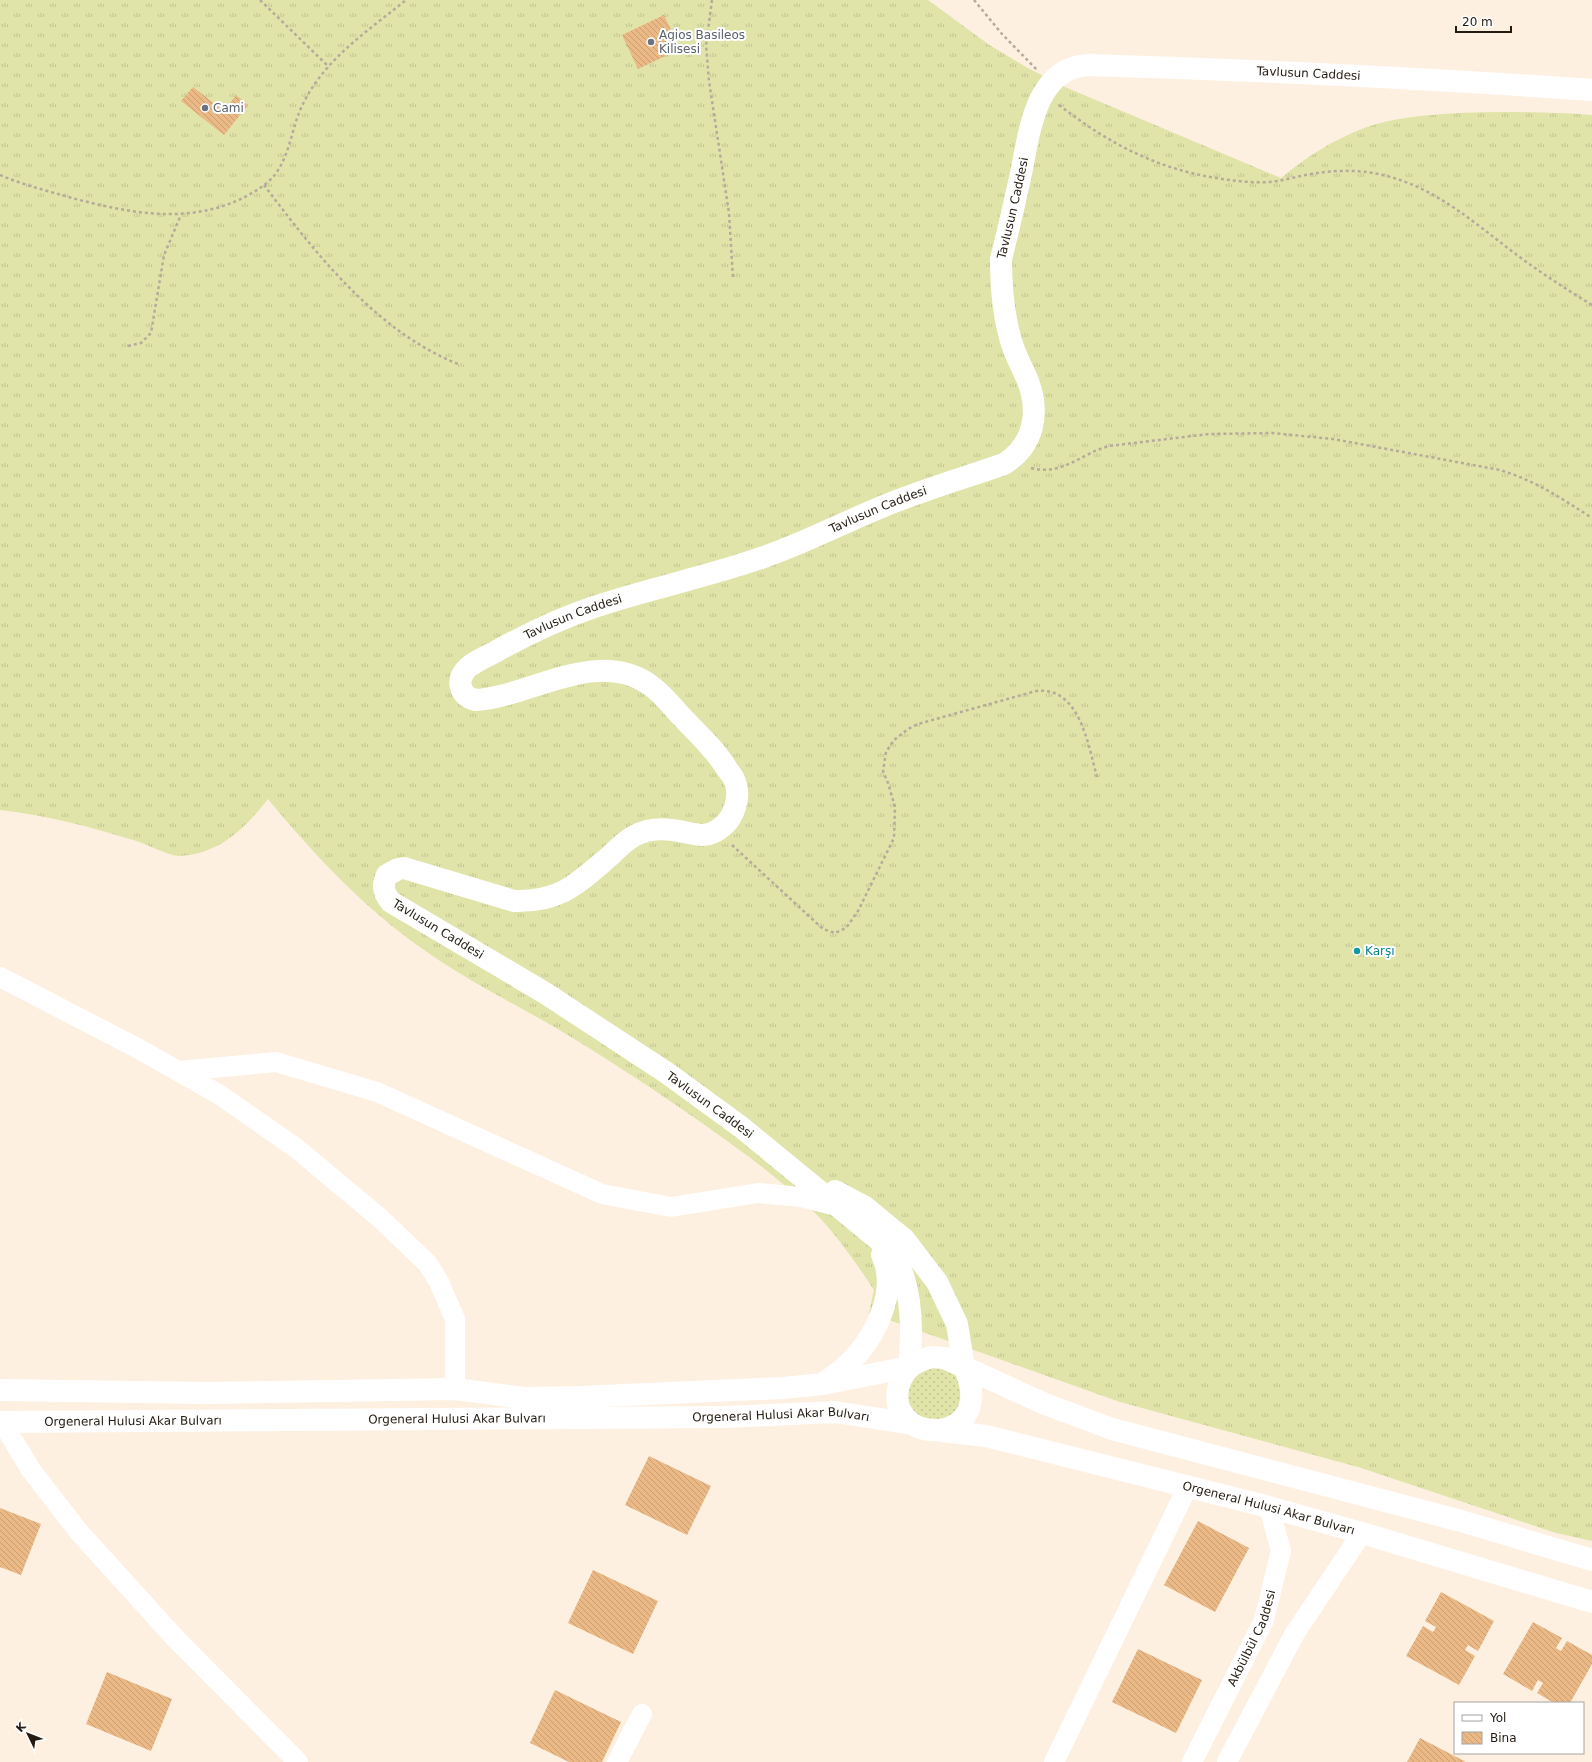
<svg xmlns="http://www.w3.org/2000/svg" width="1592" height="1762" font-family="'DejaVu Sans',sans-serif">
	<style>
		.grass { fill: url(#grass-tufts) }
		.garden { fill: url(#garden-dots) }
		.building { fill: url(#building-back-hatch) }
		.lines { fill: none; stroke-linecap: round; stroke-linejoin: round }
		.path { stroke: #b5aa9c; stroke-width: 2.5; stroke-dasharray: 3 3; stroke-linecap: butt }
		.street { stroke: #fff; stroke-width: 20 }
		.secondary { stroke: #fff; stroke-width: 22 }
		.primary { stroke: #fff; stroke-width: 22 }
		.worship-dot { fill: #6b7280; stroke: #fff; stroke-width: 1.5 }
		.culture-dot { fill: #0f9aa8; stroke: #fff; stroke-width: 1.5 }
		.labels { text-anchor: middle; stroke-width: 4; stroke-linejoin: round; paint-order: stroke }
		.worship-label { font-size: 12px; fill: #5b616d; stroke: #fff; text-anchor: start }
		.street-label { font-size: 12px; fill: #231b11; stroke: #fff }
		.culture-label { font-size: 12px; fill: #0d838f; stroke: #fff; text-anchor: start }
	</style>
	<defs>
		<pattern id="grass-tufts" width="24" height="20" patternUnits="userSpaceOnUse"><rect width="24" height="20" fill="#e1e4a8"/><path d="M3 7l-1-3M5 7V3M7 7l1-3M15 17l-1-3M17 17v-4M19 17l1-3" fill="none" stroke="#c1c390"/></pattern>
		<pattern id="garden-dots" width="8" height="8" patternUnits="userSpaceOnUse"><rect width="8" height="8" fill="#e1e4a8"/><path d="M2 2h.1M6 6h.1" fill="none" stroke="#c1c390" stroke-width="1.8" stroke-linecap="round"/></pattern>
		<pattern id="building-back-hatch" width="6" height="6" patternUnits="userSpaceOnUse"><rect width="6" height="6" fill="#ebb986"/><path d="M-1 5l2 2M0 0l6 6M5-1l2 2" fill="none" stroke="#c99e73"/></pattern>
	</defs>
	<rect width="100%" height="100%" fill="#fdf0e0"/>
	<!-- grass -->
	<path class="grass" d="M 0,0 L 928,0 L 988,44 L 1026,67 L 1065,87 L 1281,178 C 1306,157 1333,140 1364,128 C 1395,117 1426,115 1459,113 C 1503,111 1547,112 1592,115 L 1592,1541 L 1556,1533 L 1358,1467 L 1120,1402 L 869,1313 L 874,1290 C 856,1263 837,1235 814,1212 C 780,1178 741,1151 702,1123 C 655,1090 606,1058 556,1028 C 513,1003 468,981 427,952 C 366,910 315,856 268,799 C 245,828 220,854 179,856 C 169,856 145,843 133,840 C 90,827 46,815 0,810 Z"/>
	<!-- garden -->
	<path class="garden" d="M 920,1366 L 957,1370 L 966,1398 L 948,1420 L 919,1417 L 907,1401 L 907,1382 Z"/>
	<!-- building -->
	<g class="building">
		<path d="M 664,15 L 680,49 L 638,69 L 622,35 Z"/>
		<path d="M 193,87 L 224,111 L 236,95 L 248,105 L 224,135 L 181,101 Z"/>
		<path d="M 649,1456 L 711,1486 L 687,1535 L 625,1505 Z"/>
		<path d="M 0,1508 L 41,1524 L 21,1575 L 0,1567 Z"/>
		<path d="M 1198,1521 L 1249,1548 L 1215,1612 L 1164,1585 Z"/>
		<path d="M 593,1570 L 658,1601 L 633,1654 L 568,1623 Z"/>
		<path d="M 1441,1592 L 1494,1621 L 1478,1651 L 1468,1645 L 1465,1650 L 1475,1656 L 1459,1685 L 1406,1656 L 1423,1626 L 1433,1632 L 1436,1627 L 1425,1621 Z"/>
		<path d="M 1533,1622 L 1562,1638 L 1556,1648 L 1561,1651 L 1567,1641 L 1592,1655 L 1592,1664 L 1570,1703 L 1554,1703 L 1537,1693 L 1543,1683 L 1538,1680 L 1532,1691 L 1503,1674 Z"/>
		<path d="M 1138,1649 L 1202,1680 L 1176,1733 L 1112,1702 Z"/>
		<path d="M 107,1672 L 172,1699 L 151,1751 L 86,1724 Z"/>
		<path d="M 555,1690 L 621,1722 L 602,1762 L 569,1762 L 530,1743 Z"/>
		<path d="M 1420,1738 L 1466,1762 L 1407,1762 Z"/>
	</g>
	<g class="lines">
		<!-- path -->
		<g class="path">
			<path d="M 260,0 L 329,67"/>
			<path d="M 712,0 L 706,45 L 709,81 L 729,213 L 733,278"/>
			<path d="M 974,0 L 1002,34 L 1038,71"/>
			<path d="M 1059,105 C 1108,143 1155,168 1216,178 C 1234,181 1252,183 1270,182 C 1282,181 1294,177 1306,175 C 1332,170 1357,169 1383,175 C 1437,188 1474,223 1517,255 C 1541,273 1566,289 1592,305"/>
			<path d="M 0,175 C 23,185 48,191 72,198 C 129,213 187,225 243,198 C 254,192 265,186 273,177 C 291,156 291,126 304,102 C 326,58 369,30 406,0"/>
			<path d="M 264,185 C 316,254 376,331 458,364"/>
			<path d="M 128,346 L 141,343 L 151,333 L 164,255 L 181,215"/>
			<path d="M 1031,468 C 1063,476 1080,454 1109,446 L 1209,434 L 1272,433 L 1333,439 L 1500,470 C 1536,481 1561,498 1592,518"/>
			<path d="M 732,845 L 823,929 L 835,933 L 846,928 L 858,911 L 894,838 L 895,807 L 888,783 L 883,771 L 886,752 L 894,740 L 908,729 L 918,724 L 1036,691 C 1080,686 1088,745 1097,777"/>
		</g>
		<!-- street -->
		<g class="street">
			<path d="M 0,977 L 139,1049 L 220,1095 L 296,1148 L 381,1219 L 428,1264 L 439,1282 L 455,1319 L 455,1389"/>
			<path d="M 180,1071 L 276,1062 L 377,1092 L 602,1194 L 671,1207 L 758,1193 L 801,1197 L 837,1206"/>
			<path d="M 2,1422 L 31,1470 L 79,1532 L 175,1638 L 298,1762"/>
			<path d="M 617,1762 L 642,1714"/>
			<path d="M 1054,1762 L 1188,1486"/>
			<path id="s1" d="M 1192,1762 L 1264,1620 L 1281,1551 L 1269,1507"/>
			<path d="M 1227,1762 L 1295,1633 L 1362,1533"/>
		</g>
		<!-- secondary -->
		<g class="secondary">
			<path d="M 835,1191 L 865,1207 L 904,1239 L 937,1282 L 957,1324 L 964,1367"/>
			<path id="s2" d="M 874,1236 L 741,1127 L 667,1073 L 545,993 L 391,902 C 383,893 382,885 387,875 L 398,869 L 404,868 L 514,901 C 561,902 577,884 611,855 C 618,848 625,841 634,836 C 645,830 659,828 672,830 C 692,832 705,842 723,826 C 734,817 741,796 735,782 C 734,777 730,773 727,769 C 715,749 696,732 680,715 C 670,704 660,691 647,683 C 595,649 531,696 476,700 C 468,698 463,695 461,687 C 456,668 482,659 495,652 C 527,634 561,618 597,606 C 651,588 707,577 761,558 C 803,544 842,523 884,506 C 923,490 964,478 1004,464 C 1034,445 1040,413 1028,381 C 1022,367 1015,355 1011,341 C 1003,314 1001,287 1001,259 C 1008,232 1014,205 1020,178 C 1029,138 1033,69 1087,65 C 1256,70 1424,78 1592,90"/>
		</g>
		<!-- primary -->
		<g class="primary">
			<path d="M 932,1357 L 944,1358 L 964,1367 C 1001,1448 882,1448 899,1385 C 904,1368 916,1361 932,1357 Z"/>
			<path d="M 964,1367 L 1045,1404 L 1112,1429 L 1461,1521 L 1592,1560"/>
			<path d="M 828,1380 C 834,1375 842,1371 847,1365 C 875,1339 899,1291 882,1255"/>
			<path d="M 0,1390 L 207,1393 L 455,1389 L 524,1398 L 580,1397 L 783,1388 L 823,1384 L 909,1367 C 913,1330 913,1288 894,1255 C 889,1248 880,1241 874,1236"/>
			<path id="s3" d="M 0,1422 L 724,1417 L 835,1412 L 913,1424"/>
			<path id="s4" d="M 941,1431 L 986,1436 L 1269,1507 L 1362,1533 L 1592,1602"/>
		</g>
	</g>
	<!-- markers -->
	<g class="worship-dot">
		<circle cx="651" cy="42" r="4"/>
		<circle cx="205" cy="108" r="4"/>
	</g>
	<circle class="culture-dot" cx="1357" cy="951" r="4"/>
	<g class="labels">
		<!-- worship labels -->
		<g class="worship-label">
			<text x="659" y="39">Agios Basileos<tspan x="659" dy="14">Kilisesi</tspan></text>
			<text x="213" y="112">Cami</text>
		</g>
		<!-- street labels -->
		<g class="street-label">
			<text dy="4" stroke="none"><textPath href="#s2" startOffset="2629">Tavlusun Caddesi</textPath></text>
			<text dy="4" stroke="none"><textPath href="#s2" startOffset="2234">Tavlusun Caddesi</textPath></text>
			<text dy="4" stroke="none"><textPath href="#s2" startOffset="1827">Tavlusun Caddesi</textPath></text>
			<text dy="4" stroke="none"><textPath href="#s2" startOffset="1503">Tavlusun Caddesi</textPath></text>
			<text transform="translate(438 929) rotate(31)" y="4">Tavlusun Caddesi</text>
			<text transform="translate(710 1105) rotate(36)" y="4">Tavlusun Caddesi</text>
			<text dy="4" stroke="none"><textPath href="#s3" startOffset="781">Orgeneral Hulusi Akar Bulvarı</textPath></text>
			<text dy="4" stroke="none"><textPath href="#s3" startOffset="457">Orgeneral Hulusi Akar Bulvarı</textPath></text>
			<text dy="4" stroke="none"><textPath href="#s3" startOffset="133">Orgeneral Hulusi Akar Bulvarı</textPath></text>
			<text dy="4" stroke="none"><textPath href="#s4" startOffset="337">Orgeneral Hulusi Akar Bulvarı</textPath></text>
			<text dy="4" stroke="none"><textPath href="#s1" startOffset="138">Akbülbül Caddesi</textPath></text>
		</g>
		<!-- culture labels -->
		<g class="culture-label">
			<text x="1365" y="955">Karşı</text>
		</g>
	</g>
	<!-- legend -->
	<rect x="1454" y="1702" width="130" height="52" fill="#ffffff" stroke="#a7a4a0"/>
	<rect x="1462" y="1715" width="20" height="6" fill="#ffffff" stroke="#a7a4a0"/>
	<text x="1490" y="1722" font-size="12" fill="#231b11">Yol</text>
	<rect x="1462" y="1732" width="20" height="12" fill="url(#building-back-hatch)" stroke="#a7a4a0"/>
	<text x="1490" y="1742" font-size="12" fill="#231b11">Bina</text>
	<!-- north arrow -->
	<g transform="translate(28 1734) rotate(313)" stroke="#ffffff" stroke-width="3" paint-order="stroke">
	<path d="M0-3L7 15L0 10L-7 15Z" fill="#231b11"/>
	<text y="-6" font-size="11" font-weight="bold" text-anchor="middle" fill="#231b11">K</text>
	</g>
	<!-- scale -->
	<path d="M1456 26v6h55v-6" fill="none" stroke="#231b11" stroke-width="2"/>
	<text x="1462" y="26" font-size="12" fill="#231b11" stroke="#ffffff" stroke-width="3" paint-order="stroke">20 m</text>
</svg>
